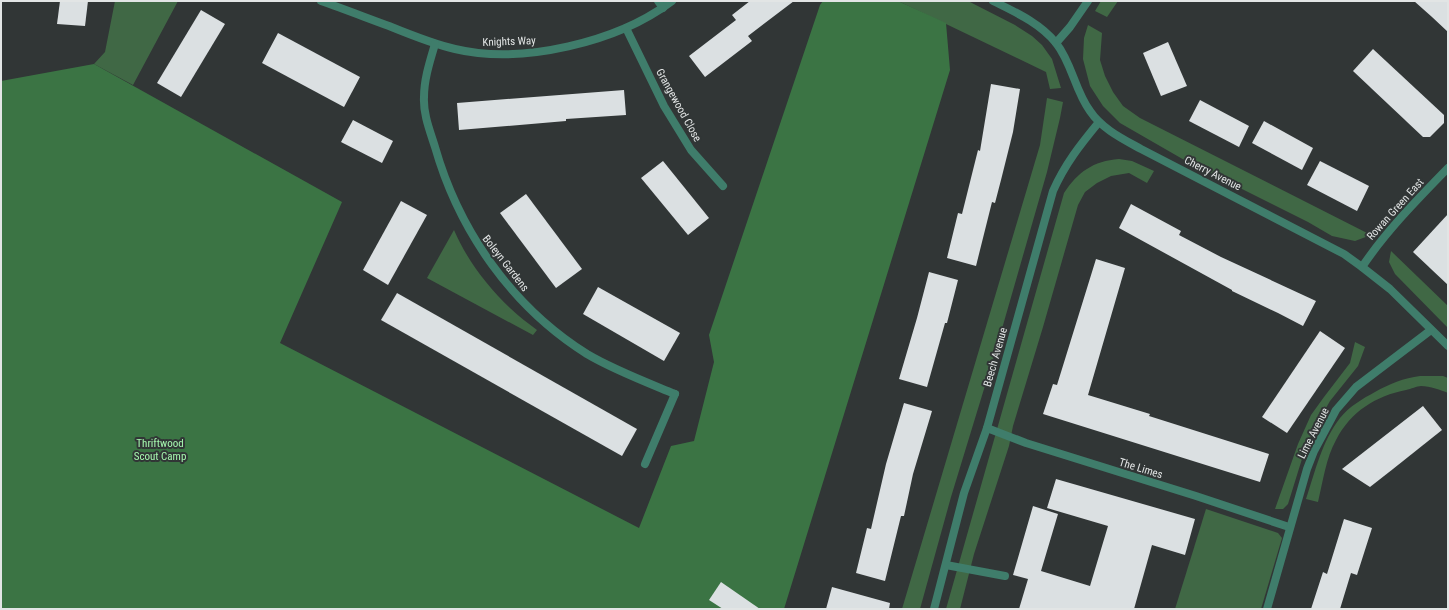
<svg xmlns="http://www.w3.org/2000/svg" width="1449" height="610" font-family="'Roboto Condensed',sans-serif">
	<style>
		.green { fill: #406845 }
		.forest { fill: #3b7444 }
		.building { fill: #dbe0e2 }
		.lines { fill: none; stroke-linecap: round; stroke-linejoin: round }
		.lane { stroke: #3f7d6b; stroke-width: 8 }
		.street { stroke: #3f7d6b; stroke-width: 8 }
		.labels { text-anchor: middle; stroke-width: 4; stroke-linejoin: round; paint-order: stroke }
		.street-label { font-size: 11px; fill: #e2e5e5; stroke: #313636 }
		.park-label { font-size: 11px; fill: #a6f8af; stroke: #313636 }
	</style>
	<rect width="100%" height="100%" fill="#313636"/>
	<!-- green -->
	<g class="green">
		<path d="M 115,1 L 178,1 L 133,85 L 94,64 L 105,52 Z"/>
		<path d="M 898,1 L 968,1 L 1015,25 L 1032,36 L 1042,45 L 1052,59 L 1061,88 L 1050,89 L 1046,72 Z"/>
		<path d="M 1101,1 L 1118,1 L 1107,17 L 1095,11 Z"/>
		<path d="M 1088,25 L 1102,33 L 1100,60 L 1105,76 L 1113,92 L 1123,106 L 1140,118 L 1371,235 L 1355,241 L 1332,236 L 1308,222 L 1186,161 L 1120,123 L 1103,106 L 1090,86 L 1083,59 L 1084,38 Z"/>
		<path d="M 1047,98 L 1063,102 L 1060,118 L 1047,172 L 995,353 L 951,497 L 920,609 L 902,609 L 1040,145 Z"/>
		<path d="M 1119,159 L 1132,161 L 1154,171 L 1147,183 L 1129,173 L 1111,176 L 1097,183 L 1085,192 L 1078,205 L 1043,327 L 1013,426 L 1009,446 L 974,554 L 960,609 L 946,609 L 1064,193 C 1078,172 1093,161 1119,159 Z"/>
		<path d="M 454,230 C 467,260 487,286 510,308 C 518,316 528,323 537,330 L 533,335 L 427,278 Z"/>
		<path d="M 1391,251 L 1448,306 L 1448,328 L 1395,274 L 1389,262 Z"/>
		<path d="M 1355,342 L 1365,347 L 1358,366 L 1330,401 L 1319,420 L 1306,446 L 1288,504 L 1283,509 L 1275,509 L 1298,444 L 1311,415 L 1324,397 L 1350,363 Z"/>
		<path d="M 1420,376 L 1443,376 L 1448,378 L 1448,393 C 1441,390 1430,386 1421,386 C 1417,386 1411,389 1406,390 C 1376,396 1351,411 1336,440 C 1326,458 1323,481 1318,502 L 1306,499 C 1315,472 1322,441 1340,418 C 1350,406 1362,399 1375,392 C 1389,384 1404,378 1420,376 Z"/>
		<path d="M 1206,509 L 1278,533 L 1282,538 L 1261,609 L 1175,609 Z"/>
	</g>
	<!-- forest -->
	<path class="forest" d="M 823,1 L 898,1 L 946,23 L 950,70 L 784,609 L 1,609 L 1,81 L 94,64 L 342,202 L 280,343 L 639,528 L 671,446 L 694,441 L 714,362 L 709,335 L 820,5 Z"/>
	<!-- building -->
	<g class="building">
		<path d="M 60,1 L 88,1 L 85,26 L 57,24 Z"/>
		<path d="M 750,1 L 794,1 L 748,36 L 752,41 L 705,77 L 689,56 L 736,20 L 732,15 Z"/>
		<path d="M 1414,1 L 1448,1 L 1448,32 L 1432,17 Z"/>
		<path d="M 201,10 L 225,24 L 181,97 L 157,83 Z"/>
		<path d="M 278,33 L 360,77 L 344,107 L 262,63 Z"/>
		<path d="M 1168,42 L 1187,86 L 1161,96 L 1143,53 Z"/>
		<path d="M 1373,49 L 1444,115 L 1444,123 L 1430,137 L 1423,137 L 1353,71 Z"/>
		<path d="M 991,84 L 1020,89 L 1013,132 L 1001,180 L 995,203 L 992,202 L 976,266 L 947,258 L 958,213 L 962,214 L 978,150 L 980,151 Z"/>
		<path d="M 624,90 L 626,115 L 566,119 L 566,121 L 459,130 L 457,103 Z"/>
		<path d="M 1200,100 L 1249,126 L 1239,147 L 1189,121 Z"/>
		<path d="M 353,120 L 393,141 L 382,163 L 341,142 Z"/>
		<path d="M 1264,121 L 1313,148 L 1302,170 L 1252,143 Z"/>
		<path d="M 663,161 L 709,218 L 688,235 L 641,178 Z"/>
		<path d="M 1320,161 L 1369,186 L 1357,211 L 1307,185 Z"/>
		<path d="M 526,194 L 582,269 L 556,288 L 500,213 Z"/>
		<path d="M 401,201 L 427,215 L 388,285 L 363,270 Z"/>
		<path d="M 1131,204 L 1181,231 L 1179,235 L 1221,257 L 1316,301 L 1303,326 L 1278,313 L 1232,291 L 1232,290 L 1119,228 Z"/>
		<path d="M 1448,214 L 1448,285 L 1413,252 Z"/>
		<path d="M 1096,259 L 1125,268 L 1088,395 L 1150,414 L 1149,416 L 1269,454 L 1260,482 L 1043,414 L 1053,384 L 1057,385 Z"/>
		<path d="M 929,272 L 958,280 L 947,323 L 945,323 L 927,387 L 899,379 L 917,318 Z"/>
		<path d="M 598,287 L 680,333 L 664,361 L 583,314 Z"/>
		<path d="M 397,293 L 637,429 L 622,456 L 381,320 Z"/>
		<path d="M 1320,331 L 1345,348 L 1287,433 L 1262,417 Z"/>
		<path d="M 904,403 L 932,411 L 913,474 L 904,516 L 901,516 L 885,581 L 856,573 L 867,528 L 871,529 L 886,464 Z"/>
		<path d="M 1423,406 L 1442,430 L 1393,469 L 1370,487 L 1342,469 Z"/>
		<path d="M 1056,479 L 1195,519 L 1185,555 L 1152,545 L 1134,609 L 1019,609 L 1028,579 L 1013,575 L 1033,506 L 1058,514 L 1041,571 L 1090,586 L 1108,526 L 1047,508 Z"/>
		<path d="M 1344,519 L 1372,528 L 1357,575 L 1351,573 L 1340,609 L 1311,609 L 1323,572 L 1327,574 Z"/>
		<path d="M 721,582 L 760,609 L 723,609 L 709,600 Z"/>
		<path d="M 832,587 L 890,603 L 889,609 L 826,609 Z"/>
	</g>
	<g class="lines">
		<!-- lane -->
		<path class="lane" d="M 645,464 L 675,394"/>
		<!-- street -->
		<g class="street">
			<path d="M 321,1 C 344,9 367,18 389,26 C 411,35 433,44 455,49 C 522,65 618,42 672,1"/>
			<path d="M 658,1 L 663,8"/>
			<path d="M 993,1 C 1015,12 1040,23 1056,43 C 1072,63 1075,91 1090,111 C 1102,129 1123,139 1141,149 L 1344,254 L 1362,267 L 1390,289 L 1448,346"/>
			<path d="M 626,28 L 664,106 L 691,150 L 723,186"/>
			<path d="M 1056,43 L 1070,27 L 1088,1"/>
			<path d="M 435,44 C 430,61 424,79 424,97 C 423,114 430,131 435,147 C 459,231 512,307 587,354 C 614,370 646,382 675,394"/>
			<path d="M 1362,267 C 1387,230 1417,200 1448,168"/>
			<path d="M 987,428 L 1026,443 L 1196,496 L 1289,527"/>
			<path d="M 946,565 L 1005,576"/>
			<path d="M 934,609 L 964,493 L 987,428 L 1053,191 C 1065,164 1080,145 1099,122"/>
			<path d="M 1267,609 L 1307,469 L 1314,451 L 1336,410 L 1356,387 L 1431,330"/>
		</g>
	</g>
	<g class="labels">
		<!-- street labels -->
		<g class="street-label">
			<text transform="translate(509 41) rotate(-2)" y="4">Knights Way</text>
			<text transform="translate(679 105) rotate(61)" y="4">Grangewood Close</text>
			<text transform="translate(1213 173) rotate(27)" y="4">Cherry Avenue</text>
			<text transform="translate(1395 209) rotate(-48)" y="4">Rowan Green East</text>
			<text transform="translate(506 263) rotate(52)" y="4">Boleyn Gardens</text>
			<text transform="translate(995 357) rotate(-74)" y="4">Beech Avenue</text>
			<text transform="translate(1313 433) rotate(-63)" y="4">Lime Avenue</text>
			<text transform="translate(1141 468) rotate(17)" y="4">The Limes</text>
		</g>
		<!-- park labels -->
		<g class="park-label">
			<text x="160" y="447">Thriftwood<tspan x="160" dy="13">Scout Camp</tspan></text>
		</g>
	</g>
	<!-- border -->
	<rect width="1449" height="610" fill="none" stroke="#e2e5e5" stroke-width="4"/>
</svg>
